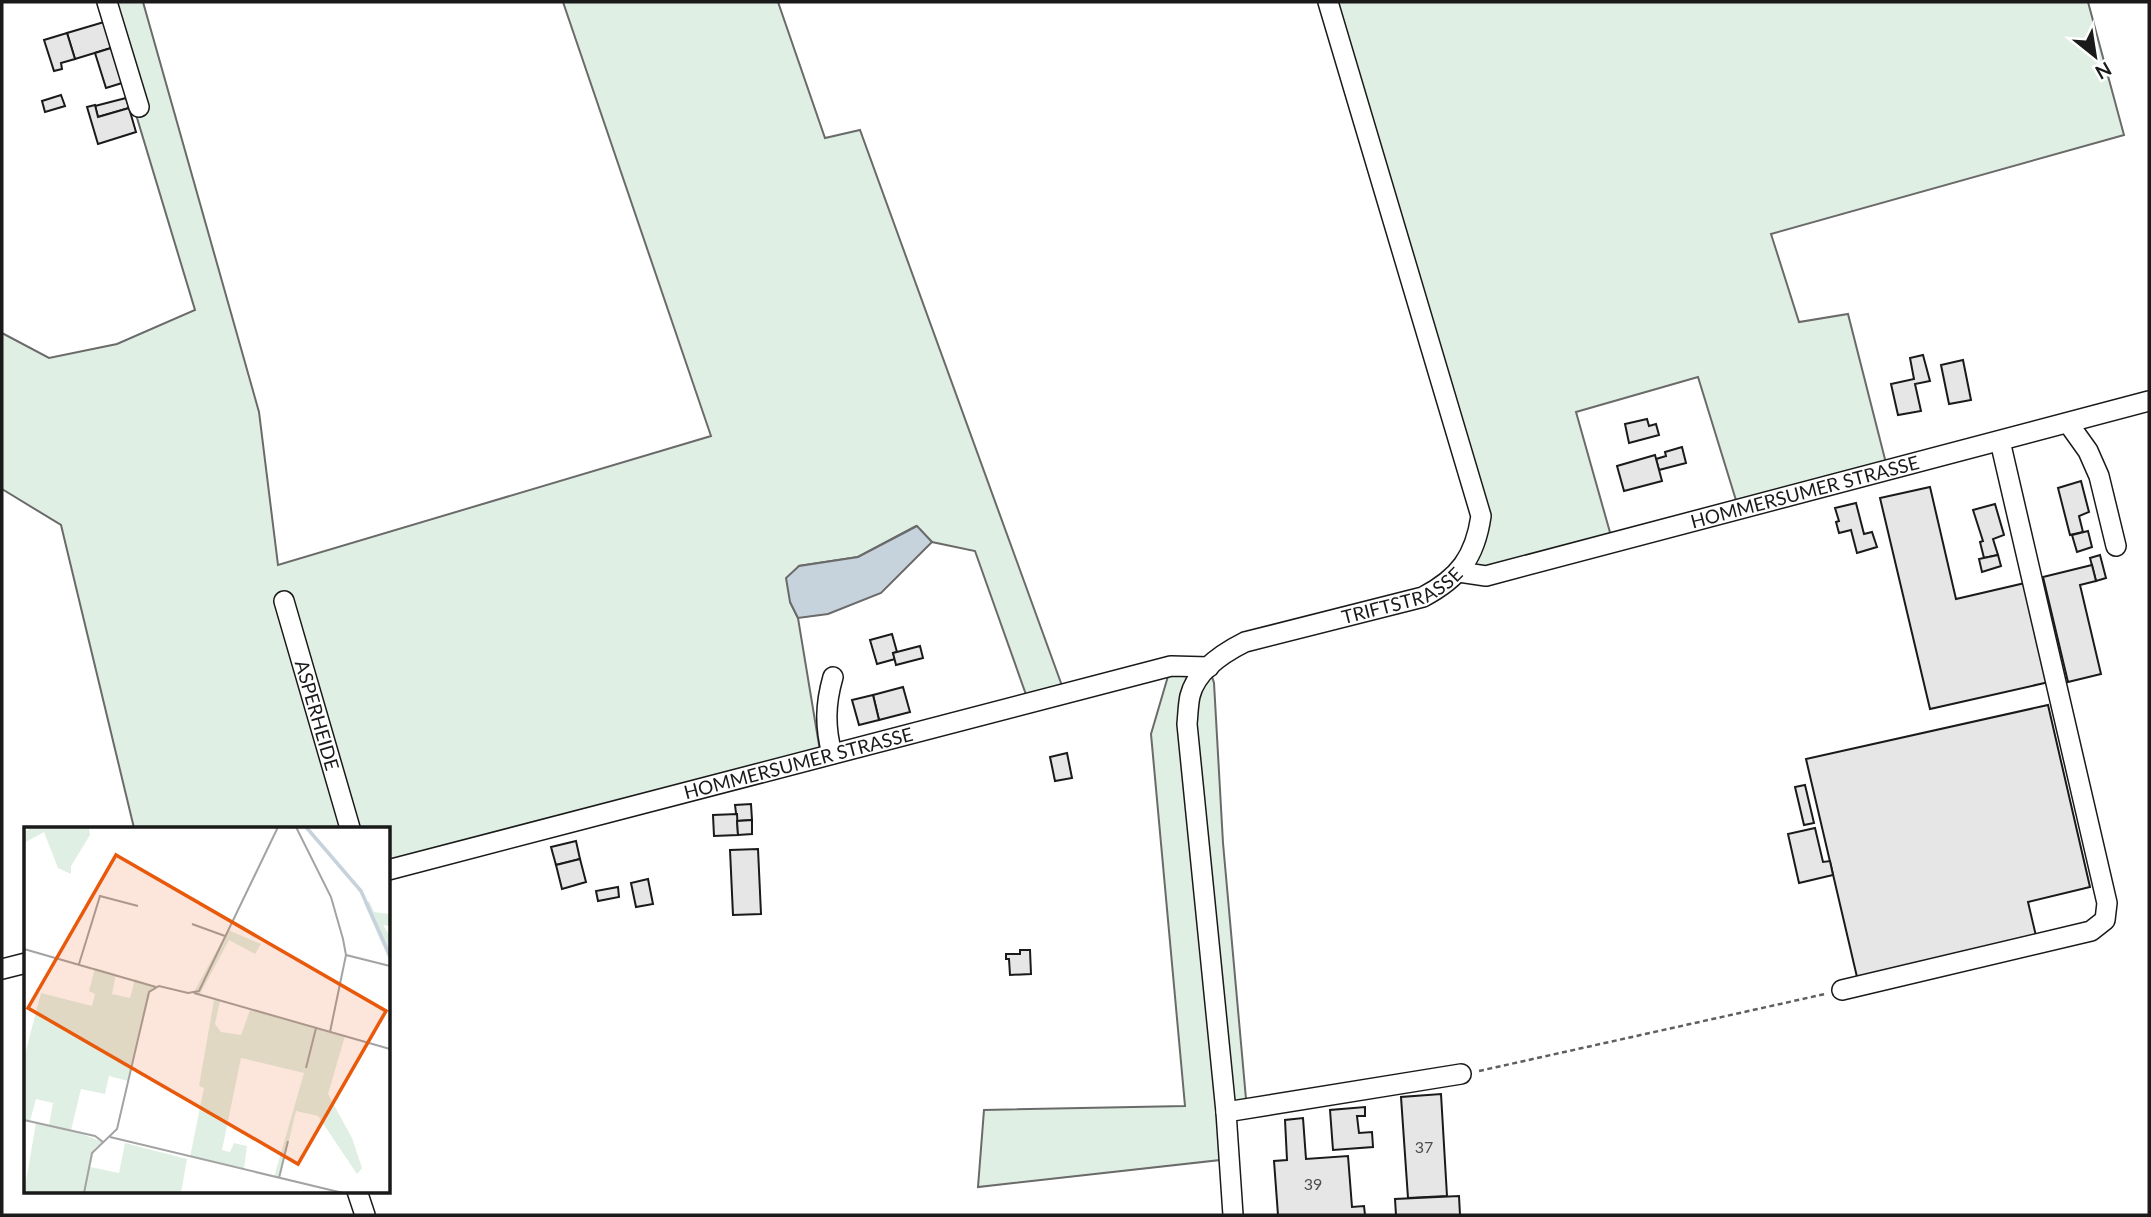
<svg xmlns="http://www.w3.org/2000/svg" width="2151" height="1217" font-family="Lato,sans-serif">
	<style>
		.green { fill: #e0efe3; stroke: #6a6a6a; stroke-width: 2 }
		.water { fill: #c6d2dc; stroke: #6a6a6a; stroke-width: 2 }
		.building { fill: #e6e6e6; stroke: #1a1a1a; stroke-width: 2 }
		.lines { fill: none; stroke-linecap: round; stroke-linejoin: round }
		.minor-casing { stroke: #1a1a1a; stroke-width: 22 }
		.path { stroke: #5f5f5f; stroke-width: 2.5; stroke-dasharray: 5 3.5; stroke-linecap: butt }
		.minor { stroke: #fff; stroke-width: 19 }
		.labels { text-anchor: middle; stroke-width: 5; stroke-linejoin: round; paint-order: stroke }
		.number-label { font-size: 16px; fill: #4d4d4d }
		.street-label { font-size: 19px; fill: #1a1a1a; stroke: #fff }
		.inset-river { fill: none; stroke: #c6d2dc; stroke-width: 3.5 }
		.inset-road { fill: none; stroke: #a3a3a3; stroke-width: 2 }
		.view { fill: #e8590c; fill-opacity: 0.15; stroke: #e8590c; stroke-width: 3.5 }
		.inset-edge { fill: none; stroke: #1a1a1a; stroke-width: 3.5 }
	</style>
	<rect width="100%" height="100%" fill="#fff"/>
	<!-- green -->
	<g class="green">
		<path d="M 102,2 L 143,2 L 259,412 L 278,565 L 711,436 L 563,2 L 778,2 L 825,138 L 860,130 L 1065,694 L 1029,703 L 975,551 L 932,542 L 916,526 L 858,557 L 799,566 L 790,602 L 798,618 L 821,757 L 389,870 L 388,828 L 134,828 L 61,525 L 2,489 L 2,333 L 49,358 L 117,344 L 195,310 Z"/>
		<path d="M 1328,2 L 2088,2 L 2124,135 L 1771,234 L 1799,322 L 1848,314 L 1888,471 L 1739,510 L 1698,377 L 1576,412 L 1613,543 L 1459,572 L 1479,534 Z"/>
		<path d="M 1171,666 L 1209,667 L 1214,683 L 1223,843 L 1247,1110 L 1226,1112 L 1229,1159 L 978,1187 L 984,1110 L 1185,1106 L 1151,734 Z"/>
	</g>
	<!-- water -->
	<path class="water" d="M 917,526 L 932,542 L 881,593 L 828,614 L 798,618 L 790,602 L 786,578 L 799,566 L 858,557 Z"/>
	<!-- building -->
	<g class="building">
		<path d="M 104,22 L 111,48 L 75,59 L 67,33 Z"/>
		<path d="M 67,33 L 75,59 L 61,63 L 62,69 L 54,71 L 44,40 Z"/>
		<path d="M 111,48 L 122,83 L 106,88 L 95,53 Z"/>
		<path d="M 61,95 L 65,106 L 45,112 L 42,101 Z"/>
		<path d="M 126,98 L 129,108 L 98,117 L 95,106 Z"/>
		<path d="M 95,105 L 98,117 L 129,108 L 136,132 L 98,144 L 87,107 Z"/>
		<path d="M 1923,355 L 1930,381 L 1915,384 L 1921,411 L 1898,415 L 1891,384 L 1914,379 L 1910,358 Z"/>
		<path d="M 1963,360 L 1971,400 L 1949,404 L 1941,365 Z"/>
		<path d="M 1647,419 L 1649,426 L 1656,424 L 1659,435 L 1629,443 L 1625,424 Z"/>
		<path d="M 1682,447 L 1686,463 L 1659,470 L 1656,459 L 1666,456 L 1665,452 Z"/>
		<path d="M 1655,455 L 1662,481 L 1624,491 L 1617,466 Z"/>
		<path d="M 2081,481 L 2089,512 L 2079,516 L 2083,532 L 2070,535 L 2058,488 Z"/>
		<path d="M 1930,487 L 1956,599 L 2025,583 L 2049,682 L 1930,709 L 1880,498 Z"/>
		<path d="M 1856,503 L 1864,534 L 1872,532 L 1877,547 L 1857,553 L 1851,530 L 1839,533 L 1836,522 L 1839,521 L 1835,508 Z"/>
		<path d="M 1995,504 L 2004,535 L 1993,539 L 1998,555 L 1984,558 L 1980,542 L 1983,541 L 1973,510 Z"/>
		<path d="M 2088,531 L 2092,547 L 2077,552 L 2072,535 Z"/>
		<path d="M 1998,555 L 2001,566 L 1982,572 L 1979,559 Z"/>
		<path d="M 2100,555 L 2106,578 L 2096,581 L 2090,558 Z"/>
		<path d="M 2092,565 L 2096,581 L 2080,585 L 2101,674 L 2068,682 L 2043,577 Z"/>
		<path d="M 892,634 L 897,652 L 893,653 L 895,659 L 877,664 L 870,640 Z"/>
		<path d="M 920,646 L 923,658 L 896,665 L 893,653 Z"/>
		<path d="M 903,687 L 910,712 L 879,720 L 873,695 Z"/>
		<path d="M 873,695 L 879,720 L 859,725 L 852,700 Z"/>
		<path d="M 2048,705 L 2090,887 L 2028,902 L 2036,936 L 1857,977 L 1806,759 Z"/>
		<path d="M 1067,753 L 1072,778 L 1055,781 L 1050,757 Z"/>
		<path d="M 1805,785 L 1814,823 L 1804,825 L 1795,787 Z"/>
		<path d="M 751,804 L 752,820 L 737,821 L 735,805 Z"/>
		<path d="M 737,814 L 738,835 L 714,836 L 713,815 Z"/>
		<path d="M 752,820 L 752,834 L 738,835 L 737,821 Z"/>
		<path d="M 1815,828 L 1823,862 L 1830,861 L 1833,875 L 1799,883 L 1788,834 Z"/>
		<path d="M 576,841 L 580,859 L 556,865 L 551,847 Z"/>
		<path d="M 758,849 L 761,914 L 733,915 L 730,850 Z"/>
		<path d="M 580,859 L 586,882 L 562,889 L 556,865 Z"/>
		<path d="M 648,879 L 653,904 L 636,907 L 631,883 Z"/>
		<path d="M 618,887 L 619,897 L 598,901 L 596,891 Z"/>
		<path d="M 1020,950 L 1030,950 L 1031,974 L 1010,975 L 1009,959 L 1006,959 L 1006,954 L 1020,954 Z"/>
		<path d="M 1441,1094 L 1447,1196 L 1408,1198 L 1401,1097 Z"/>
		<path d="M 1365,1107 L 1365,1116 L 1357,1116 L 1359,1133 L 1372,1132 L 1373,1147 L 1333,1150 L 1330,1110 Z"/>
		<path d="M 1303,1118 L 1306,1159 L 1348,1156 L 1352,1207 L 1364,1206 L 1365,1215 L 1278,1215 L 1274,1161 L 1287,1160 L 1285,1120 Z"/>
		<path d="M 1459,1196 L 1460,1215 L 1396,1215 L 1395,1199 Z"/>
	</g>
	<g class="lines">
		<defs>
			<g id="minor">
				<path d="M 107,2 L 139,107"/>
				<path d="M 2068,423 L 2088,451 L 2099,476 L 2116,546"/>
				<path id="s1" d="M 1459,572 L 1486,576 L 2149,401"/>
				<path id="s2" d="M 284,601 L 350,828"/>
				<path d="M 832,754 C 825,727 825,705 833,677"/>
				<path id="s3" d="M 388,870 L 1171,666 L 1209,667"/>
				<path d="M 2,969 L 26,963"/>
				<path d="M 1842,990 L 2091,931 L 2105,920 L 2107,903 L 2000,441"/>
				<path d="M 1226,1112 L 1461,1074"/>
				<path d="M 357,1191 L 365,1215"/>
				<path id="s4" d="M 1233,1215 L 1226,1112 L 1187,724 C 1188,715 1188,705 1190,696 C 1196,671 1223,653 1245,642 L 1423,597 C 1459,578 1475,557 1481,516 L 1328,2"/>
			</g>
		</defs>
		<!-- minor casing -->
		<use href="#minor" class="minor-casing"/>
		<!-- path -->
		<path class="path" d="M 1479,1071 L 1825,994"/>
		<!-- minor -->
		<use href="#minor" class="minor"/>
	</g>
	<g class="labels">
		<!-- number labels -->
		<g class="number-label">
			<text x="1424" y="1153">37</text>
			<text x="1313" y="1190">39</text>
		</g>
		<!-- street labels -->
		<g class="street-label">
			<text dy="7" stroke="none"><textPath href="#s1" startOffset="357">HOMMERSUMER STRASSE</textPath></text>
			<text dy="7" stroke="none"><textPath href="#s4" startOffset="765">TRIFTSTRASSE</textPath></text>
			<text dy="7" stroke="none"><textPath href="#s2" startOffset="119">ASPERHEIDE</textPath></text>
			<text dy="7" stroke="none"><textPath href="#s3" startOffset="424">HOMMERSUMER STRASSE</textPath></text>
		</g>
	</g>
	<!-- overview -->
	<g transform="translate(24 827)">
		<rect width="366" height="366" fill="#fff"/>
		<path d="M 9,0 L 65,0 L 66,8 L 47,39 L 47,47 L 34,41 L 20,5 L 0,16 L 0,5 ZM 345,74 L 350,85 L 366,87 L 366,99 L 359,98 L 366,109 L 366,135 L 340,76 ZM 204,103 L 237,117 L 231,127 L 205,113 L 175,169 L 171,163 ZM 71,141 L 92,147 L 88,167 L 106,171 L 111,152 L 132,160 L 127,163 L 104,254 L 85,249 L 81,267 L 57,262 L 47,303 L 79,315 L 71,321 L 66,340 L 95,346 L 101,316 L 163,332 L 157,366 L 0,366 L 12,296 L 25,298 L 29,276 L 12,272 L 6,294 L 0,293 L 0,231 L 17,166 L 68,179 L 71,167 L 65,164 ZM 190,173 L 196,174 L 191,197 L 197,205 L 217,208 L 226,183 L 321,209 L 304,267 L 328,311 L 338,341 L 333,347 L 294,289 L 272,284 L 256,351 L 250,350 L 280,246 L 217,231 L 198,323 L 206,325 L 210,316 L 223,319 L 220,342 L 166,330 L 180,261 L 175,259 Z" fill="#e0efe3"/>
		<path class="inset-river" d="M 282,0 L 337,64 L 366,129"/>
		<path class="inset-road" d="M 272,0 L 307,70 L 319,112 L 322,128 L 306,205M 168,97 L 201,109M 0,122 L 132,160M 322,128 L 366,139M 55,137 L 76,69 L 114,79M 170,166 L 366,222M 282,241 L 292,201M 0,293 L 71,309 L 79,315M 86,310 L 319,366M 255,351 L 264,314M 60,366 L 68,326 L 93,302 L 125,165 L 135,159 L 164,166 L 175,164 L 254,0"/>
		<path class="view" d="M 92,28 L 362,184 L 274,337 L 4,181 Z"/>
		<rect width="366" height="366" class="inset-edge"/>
	</g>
	<!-- border -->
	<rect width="2151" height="1217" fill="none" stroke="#1a1a1a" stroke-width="7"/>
	<!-- north arrow -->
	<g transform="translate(2095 56) rotate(150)" stroke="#ffffff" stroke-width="5" paint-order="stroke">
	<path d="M0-5L12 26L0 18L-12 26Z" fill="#1a1a1a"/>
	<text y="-10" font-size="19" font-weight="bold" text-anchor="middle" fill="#1a1a1a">N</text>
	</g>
</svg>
